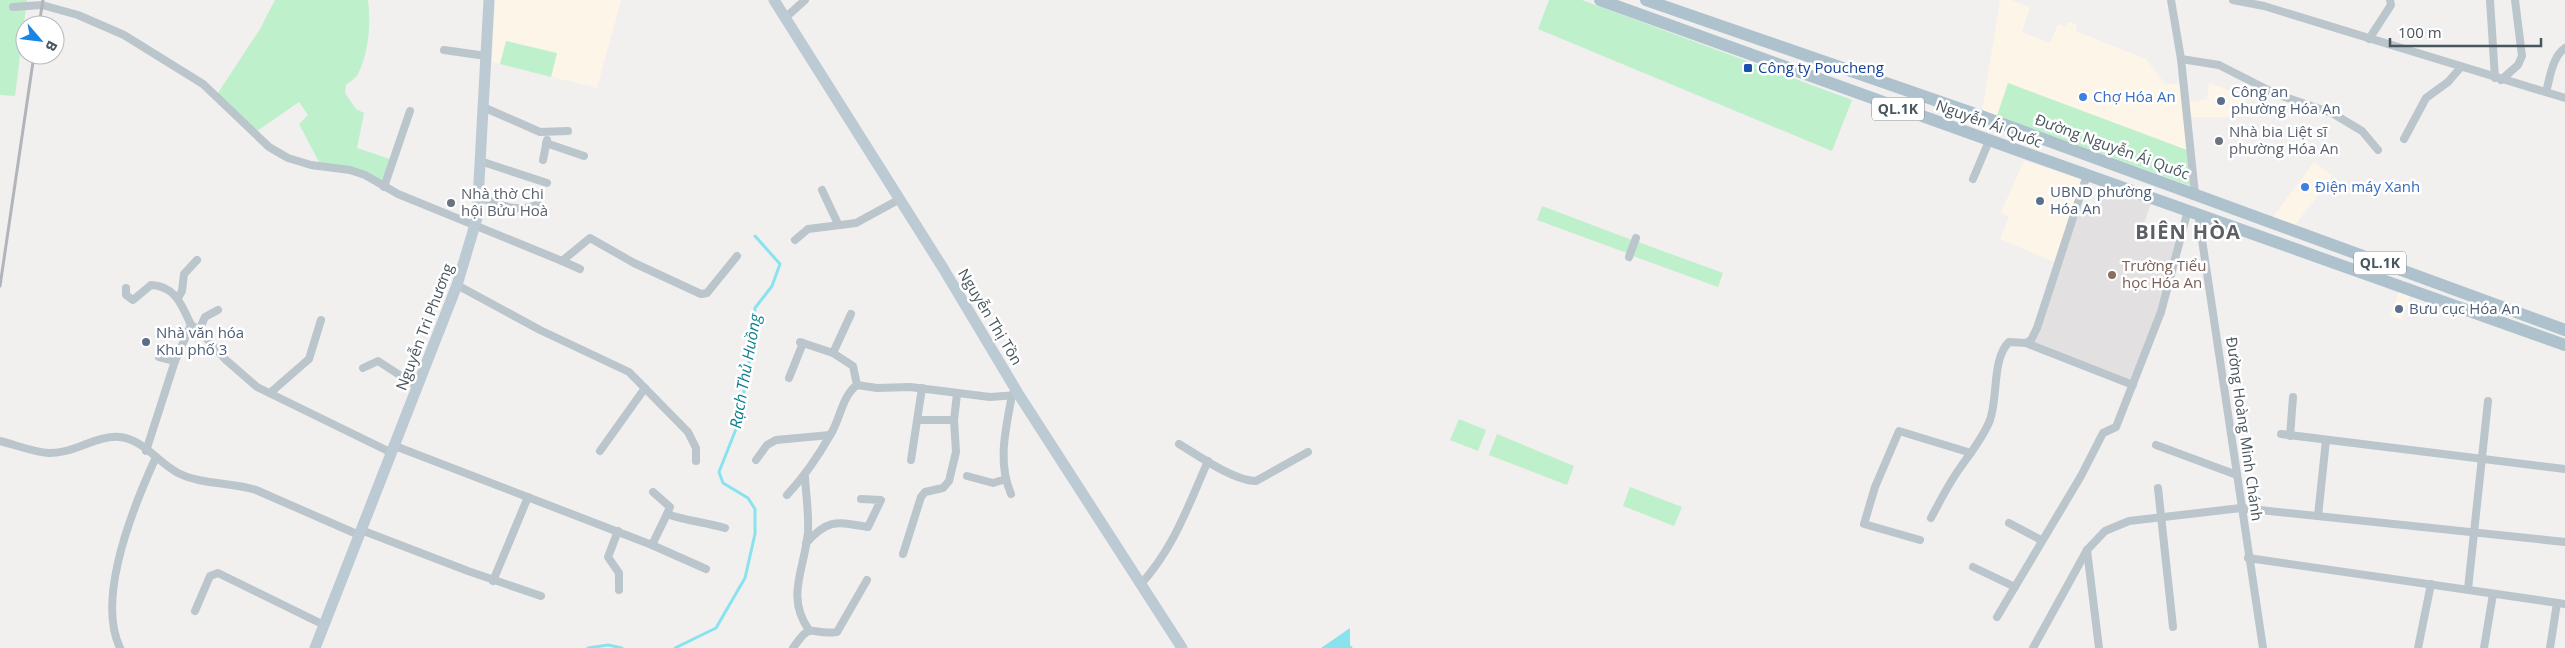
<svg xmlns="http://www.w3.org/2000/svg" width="2565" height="648" font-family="'Open Sans',sans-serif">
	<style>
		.commercial { fill: #fcf5e8 }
		.education { fill: #e3e0e1 }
		.green { fill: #bdf0cb }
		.water { fill: #89e3ee }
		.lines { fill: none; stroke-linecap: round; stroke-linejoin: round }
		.stream { stroke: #89e3ee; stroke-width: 3 }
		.street { stroke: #bac5cc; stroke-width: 8 }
		.secondary { stroke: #bccad3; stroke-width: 11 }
		.primary { stroke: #aec2ce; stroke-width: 12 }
		.rail { stroke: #b1b5ba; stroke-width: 3 }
		.transit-dot { fill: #1a4fb4; stroke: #fff; stroke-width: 2 }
		.shop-dot { fill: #3f7fe0; stroke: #fff; stroke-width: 2 }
		.service-dot { fill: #5c6f8a; stroke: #fff; stroke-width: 2 }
		.worship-dot { fill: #6b7280; stroke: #fff; stroke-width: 2 }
		.education-dot { fill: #8d6e63; stroke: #fff; stroke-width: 2 }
		.labels { text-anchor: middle; stroke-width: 5; stroke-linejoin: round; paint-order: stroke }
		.shield { fill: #fff; stroke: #7e888e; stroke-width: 1 }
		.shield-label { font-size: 14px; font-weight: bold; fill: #47555d }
		.transit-label { font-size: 15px; fill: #164399; stroke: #fff; text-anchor: start }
		.service-label { font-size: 15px; fill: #4e5e75; stroke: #fff; text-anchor: start }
		.shop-label { font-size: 15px; fill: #366cbe; stroke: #fff; text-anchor: start }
		.street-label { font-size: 15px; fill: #47555d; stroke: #fff }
		.worship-label { font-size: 15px; fill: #5b616d; stroke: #fff; text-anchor: start }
		.education-label { font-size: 15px; fill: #785e54; stroke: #fff; text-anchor: start }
		.water-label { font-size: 16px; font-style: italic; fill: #0b7f8e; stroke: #fff }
		.district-label { font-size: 20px; font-weight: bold; letter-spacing: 1px; fill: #5c6064; stroke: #fff }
	</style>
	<rect width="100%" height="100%" fill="#f2efef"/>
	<!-- commercial -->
	<g class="commercial">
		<path d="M 495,0 L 621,0 L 597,88 L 492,62 Z"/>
		<path d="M 2000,0 L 2011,0 L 2030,7 L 2022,32 L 2050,43 L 2058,24 L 2066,27 L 2068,22 L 2077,25 L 2076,31 L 2146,59 L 2165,84 L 2180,83 L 2191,186 L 1982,111 Z"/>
		<path d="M 2209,82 L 2246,98 L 2241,117 L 2191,117 L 2189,102 L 2207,99 Z"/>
		<path d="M 2024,161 L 2082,179 L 2054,262 L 2000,239 L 2009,217 L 2001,212 Z"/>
		<path d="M 2314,162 L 2333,176 L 2294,226 L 2273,217 Z"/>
		<path d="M 2399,292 L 2410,296 L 2402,320 L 2390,316 Z"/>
	</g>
	<!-- education -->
	<path class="education" d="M 2105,187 L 2151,203 L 2142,229 L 2176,239 L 2158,311 L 2130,380 L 2034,342 L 2079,207 L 2097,213 Z"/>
	<!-- green -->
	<g class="green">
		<path d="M 0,0 L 27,0 L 15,96 L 0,95 Z"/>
		<path d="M 275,0 L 368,0 C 371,23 369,52 358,74 C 356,78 350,82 346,85 L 345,93 L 356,109 L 364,113 L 357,148 L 390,159 L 382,182 L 351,167 L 319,162 L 299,124 L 308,115 L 299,102 L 257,131 L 218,93 L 260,29 Z"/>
		<path d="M 1549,0 L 1582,0 L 1852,100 L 1832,151 L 1538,29 Z"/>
		<path d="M 506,41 L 557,53 L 551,77 L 500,64 Z"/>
		<path d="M 2008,83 L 2187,150 L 2191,186 L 1997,116 Z"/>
		<path d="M 1542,206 L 1632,240 L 1627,253 L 1537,220 Z"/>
		<path d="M 1638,242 L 1723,273 L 1718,287 L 1633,256 Z"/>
		<path d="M 1459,419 L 1486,430 L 1478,451 L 1450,440 Z"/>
		<path d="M 1497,434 L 1574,466 L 1567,485 L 1489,455 Z"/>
		<path d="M 1630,487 L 1682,507 L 1674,526 L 1623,506 Z"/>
	</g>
	<!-- water -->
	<path class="water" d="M 1350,628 L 1350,645 L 1353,648 L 1321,648 Z"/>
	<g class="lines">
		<!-- stream -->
		<g class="stream">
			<path d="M 588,648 L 608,645 L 622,648"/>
			<path d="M 675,648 L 716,628 L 745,578 L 755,534 L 755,509 L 748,498 L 723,483 L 719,472 L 738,424 L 749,364 L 755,308 L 772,286 L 780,264 L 755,236"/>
		</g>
		<!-- street -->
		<g class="street">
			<path d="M 2171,0 L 2181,59 L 2195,194"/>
			<path d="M 2233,0 L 2264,6 L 2565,98"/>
			<path d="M 2490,0 L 2495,78"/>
			<path d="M 13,7 L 42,5 L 78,15 L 124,35 L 203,84 L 269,147 L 288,158 L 311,165 L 350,170 L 365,175 L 398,194 L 562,261 L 590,238 L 634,263 L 701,294 L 707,293 L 737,256"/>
			<path d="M 785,18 L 805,0"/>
			<path d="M 2369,39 L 2391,5 L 2390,0"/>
			<path d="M 444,50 L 486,56"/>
			<path d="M 2181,59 L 2219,65 L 2276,94 L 2332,113 L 2362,131 L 2378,150"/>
			<path d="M 2501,80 L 2518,65 L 2522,56 L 2515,0"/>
			<path d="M 2546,92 C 2550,78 2552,57 2565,48"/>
			<path d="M 483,107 L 540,132 L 568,131"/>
			<path d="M 2404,139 L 2426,98 L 2448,82 L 2461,67"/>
			<path d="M 546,143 L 584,156"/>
			<path d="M 543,160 L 547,140"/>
			<path d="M 480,161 L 547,183"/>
			<path d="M 1973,179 L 1989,141"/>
			<path d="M 384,187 L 410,111"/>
			<path d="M 822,190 L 838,224"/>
			<path d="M 478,197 C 499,204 517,214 538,204"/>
			<path d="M 2198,213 L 2263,648"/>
			<path d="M 795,240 L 808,229 L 856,223 L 900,199"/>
			<path d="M 1629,257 L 1636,238"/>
			<path d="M 562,261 L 580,269"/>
			<path d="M 457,285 L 540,330 L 629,372 L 688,432 L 696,448 L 696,461"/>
			<path d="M 126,288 L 126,295 L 133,300 L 151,285 C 176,286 182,306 191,325 L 175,361 L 146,451"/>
			<path d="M 178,298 L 182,291 L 184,274 L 197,260"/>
			<path d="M 851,314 L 833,353 L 853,366 L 857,385"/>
			<path d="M 191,325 L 199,330 L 226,360 L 257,387 L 390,452"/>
			<path d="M 199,330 L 205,317 L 218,310"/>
			<path d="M 800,342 L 833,353"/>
			<path d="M 2026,343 L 2031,340 L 2037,328 L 2087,175"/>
			<path d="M 159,357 L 175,361"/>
			<path d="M 363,368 L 378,361 L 418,387"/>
			<path d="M 789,378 L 803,343"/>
			<path d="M 270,393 L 309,359 L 321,320"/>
			<path d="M 918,420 L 954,420"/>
			<path d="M 2281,434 L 2565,469"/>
			<path d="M 2290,436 L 2293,397"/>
			<path d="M 0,441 C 16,445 33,452 49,453 C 73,454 96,435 120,437 C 142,439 159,463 178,473 C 202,485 231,482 256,490 L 359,535"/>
			<path d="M 1179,444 C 1199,456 1234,481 1256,481 L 1308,452"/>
			<path d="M 2156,445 L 2237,475"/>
			<path d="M 395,446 L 652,545 L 706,569"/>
			<path d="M 600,451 L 645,388"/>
			<path d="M 756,460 L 767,445 L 776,440 L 830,435"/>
			<path d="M 911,460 L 922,388"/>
			<path d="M 967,476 L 993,483 L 1006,479"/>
			<path d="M 805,477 C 806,495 809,514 808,532 C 805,568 785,597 809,630"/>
			<path d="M 2158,488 L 2173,627"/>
			<path d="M 653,492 L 670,507 L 667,514"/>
			<path d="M 1011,494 C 997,462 1006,428 1012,395"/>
			<path d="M 787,495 C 805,476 819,455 832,432 C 840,418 843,395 857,385 L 877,388 L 910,387 L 990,397 L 1019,395"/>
			<path d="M 2318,516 L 2326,440"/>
			<path d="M 1931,518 C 1940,501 1949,483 1960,468 C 1971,452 1983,438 1990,420 C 1998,398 1992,358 2009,342 L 2026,343 L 2133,385"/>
			<path d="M 2009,523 L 2041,540"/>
			<path d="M 361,530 L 468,571 L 541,596"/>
			<path d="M 618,531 L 608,557 L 619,573 L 619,590"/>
			<path d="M 1920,540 L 1864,524 L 1875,487 L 1899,431 L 1971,453"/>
			<path d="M 806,543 C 829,518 837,522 868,527 L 881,500 L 861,499"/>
			<path d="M 652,545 L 667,514 C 686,521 705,522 725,528"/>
			<path d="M 2087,550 L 2099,648"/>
			<path d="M 903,554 L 921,497 L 925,492 L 943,488 L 949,481 L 956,452 L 954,420 L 957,394"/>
			<path d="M 2248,558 L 2565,604"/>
			<path d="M 1973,567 L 2015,587"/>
			<path d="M 493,581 L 528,497"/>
			<path d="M 1140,585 C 1174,548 1188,506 1208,461"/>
			<path d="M 2468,589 L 2488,401"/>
			<path d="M 195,611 L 210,576 L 218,573 L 324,625"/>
			<path d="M 1997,617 L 2081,476 L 2103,433 L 2116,427 L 2161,312 L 2188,210"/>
			<path d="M 120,648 C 96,598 134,505 156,457"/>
			<path d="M 793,648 C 813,619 809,636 837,632 L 867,580"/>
			<path d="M 2033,648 L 2087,550 L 2105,531 L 2129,521 L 2241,508 L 2565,542"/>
			<path d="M 2418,648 L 2431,584"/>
			<path d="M 2484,648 L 2493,594"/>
			<path d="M 2550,648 L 2557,603"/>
		</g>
		<!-- secondary -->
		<g class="secondary">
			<path d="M 774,0 L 943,268 L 1019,395 L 1182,648"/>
			<path d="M 315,648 L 457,285 L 477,218 L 489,0"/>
		</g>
		<!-- primary -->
		<g class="primary">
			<path d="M 1600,0 C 1921,117 2243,230 2565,345"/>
			<path d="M 1646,0 L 1978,115 L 2565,330"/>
		</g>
		<!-- rail -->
		<g class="rail">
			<path d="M 39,25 L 43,0"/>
			<path d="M 0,286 L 34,55"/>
		</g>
	</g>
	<!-- markers -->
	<rect class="transit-dot" x="1743" y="63" width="10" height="10" rx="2.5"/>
	<g class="shop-dot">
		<circle cx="2083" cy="97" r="5"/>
		<circle cx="2305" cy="187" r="5"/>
	</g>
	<g class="service-dot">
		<circle cx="2221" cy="101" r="5"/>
		<circle cx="2040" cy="201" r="5"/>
		<circle cx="2399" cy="309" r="5"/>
		<circle cx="146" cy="342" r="5"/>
	</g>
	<g class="worship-dot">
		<circle cx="2219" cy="141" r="5"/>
		<circle cx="451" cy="203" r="5"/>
	</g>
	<circle class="education-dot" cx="2112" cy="275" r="5"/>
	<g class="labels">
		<!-- shield labels -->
		<g class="shield">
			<rect x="1872" y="97.5" width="52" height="23" rx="4"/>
			<rect x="2354" y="251.5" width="52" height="23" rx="4"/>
		</g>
		<g class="shield-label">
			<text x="1898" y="114">QL.1K</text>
			<text x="2380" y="268">QL.1K</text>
		</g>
		<!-- transit labels -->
		<g class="transit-label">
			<text x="1758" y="73">Công ty Poucheng</text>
		</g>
		<!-- service labels -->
		<g class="service-label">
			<text x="2231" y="97">Công an<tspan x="2231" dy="17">phường Hóa An</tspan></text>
			<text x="2050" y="197">UBND phường<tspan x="2050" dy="17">Hóa An</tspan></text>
			<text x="2409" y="314">Bưu cục Hóa An</text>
			<text x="156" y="338">Nhà văn hóa<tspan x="156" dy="17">Khu phố 3</tspan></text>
		</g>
		<!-- shop labels -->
		<g class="shop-label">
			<text x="2093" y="102">Chợ Hóa An</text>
			<text x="2315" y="192">Điện máy Xanh</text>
		</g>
		<!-- street labels -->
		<g class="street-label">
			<text transform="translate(1989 124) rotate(20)" y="5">Nguyễn Ái Quốc</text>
			<text transform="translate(2112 147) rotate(20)" y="5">Đường Nguyễn Ái Quốc</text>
			<text transform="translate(990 317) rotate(59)" y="5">Nguyễn Thị Tồn</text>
			<text transform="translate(425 327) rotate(-69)" y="5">Nguyễn Tri Phương</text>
			<text transform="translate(2244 429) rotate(82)" y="5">Đường Hoàng Minh Chánh</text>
		</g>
		<!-- worship labels -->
		<g class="worship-label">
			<text x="2229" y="137">Nhà bia Liệt sĩ<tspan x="2229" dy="17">phường Hóa An</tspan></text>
			<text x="461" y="199">Nhà thờ Chi<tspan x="461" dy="17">hội Bửu Hoà</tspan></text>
		</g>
		<!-- education labels -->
		<g class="education-label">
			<text x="2122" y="271">Trường Tiểu<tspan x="2122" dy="17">học Hóa An</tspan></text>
		</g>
		<!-- water labels -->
		<g class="water-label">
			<text transform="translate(745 371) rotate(-80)" y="6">Rạch Thủ Huồng</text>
		</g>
		<!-- district labels -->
		<g class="district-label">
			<text x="2188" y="239">BIÊN HÒA</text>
		</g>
	</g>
	<!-- north arrow -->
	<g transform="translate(40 40) rotate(118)"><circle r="24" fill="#ffffff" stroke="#b5bbbe"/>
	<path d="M0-4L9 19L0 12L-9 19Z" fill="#1685e5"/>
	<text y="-8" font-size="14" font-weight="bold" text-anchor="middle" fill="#47555d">B</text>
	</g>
	<!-- scale -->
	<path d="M2390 38v8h151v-8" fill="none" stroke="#47555d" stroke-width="2.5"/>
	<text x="2398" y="38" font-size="15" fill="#47555d" stroke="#ffffff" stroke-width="4" paint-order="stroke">100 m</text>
</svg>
